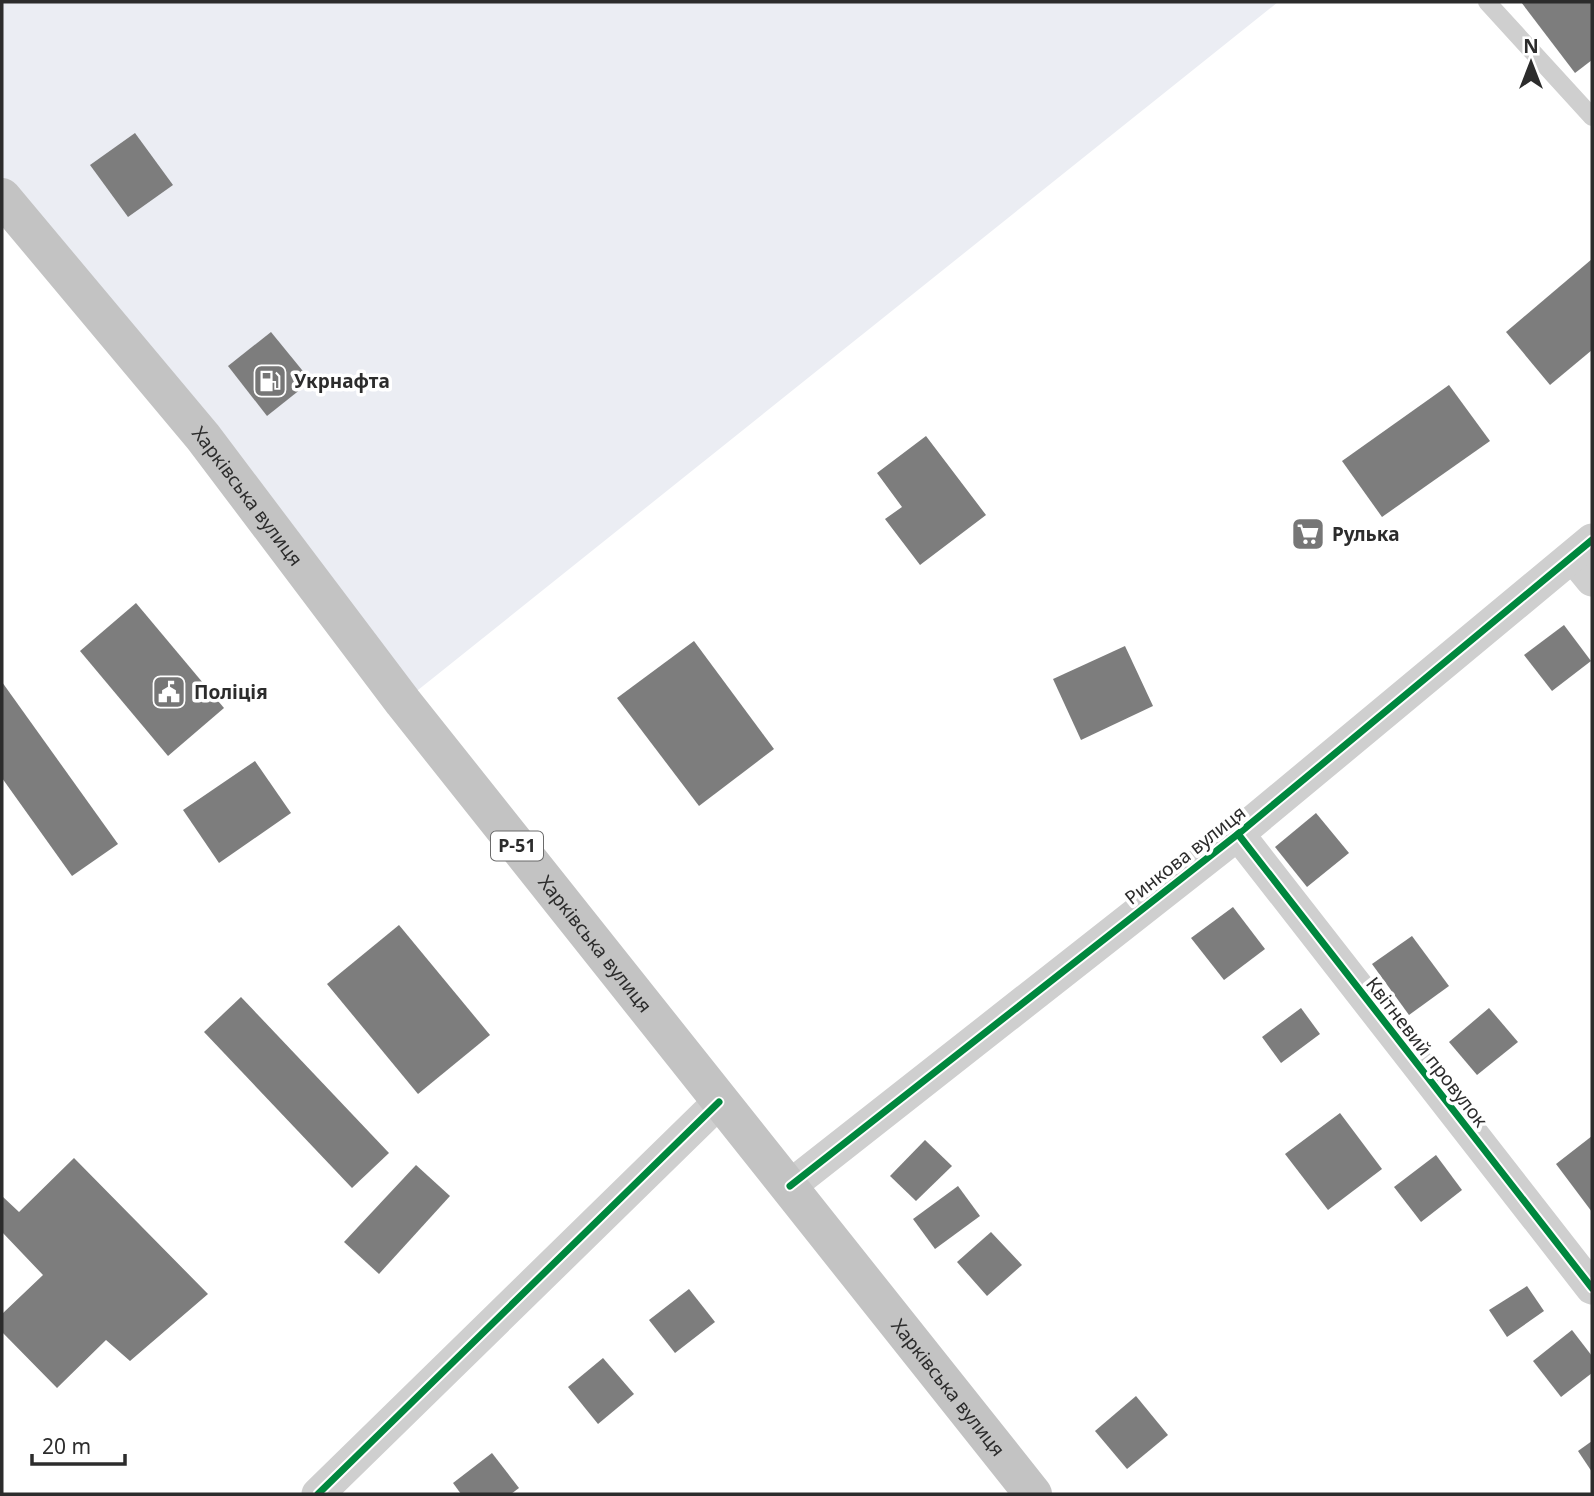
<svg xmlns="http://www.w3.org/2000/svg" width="1594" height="1496" font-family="'Noto Sans',sans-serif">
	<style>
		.green { fill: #ebedf3 }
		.building { fill: #7d7d7d }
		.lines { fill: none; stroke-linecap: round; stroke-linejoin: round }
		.service { stroke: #cfcfcf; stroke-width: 18 }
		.minor { stroke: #cfcfcf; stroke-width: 33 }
		.primary { stroke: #c3c3c3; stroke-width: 38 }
		.cycleway-casing { stroke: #fff; stroke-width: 11 }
		.cycleway { stroke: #00873e; stroke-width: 7 }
		.labels { text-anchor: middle; stroke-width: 7; stroke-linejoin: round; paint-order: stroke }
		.shield { fill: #fff; stroke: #6b6b6b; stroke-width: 2 }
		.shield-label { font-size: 18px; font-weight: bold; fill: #2c2c2c }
		.poi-label { font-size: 19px; font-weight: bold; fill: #2c2c2c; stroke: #fff; text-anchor: start }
		.street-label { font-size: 19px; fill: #2c2c2c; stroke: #fff }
	</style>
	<rect width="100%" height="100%" fill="#fff"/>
	<!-- green -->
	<path class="green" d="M 2,2 L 1278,2 L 403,702 L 2,197 Z"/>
	<!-- building -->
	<g class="building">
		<path d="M 1521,2 L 1592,2 L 1592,60 L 1575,73 Z"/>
		<path d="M 135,133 L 173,185 L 128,217 L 90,165 Z"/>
		<path d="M 1592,259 L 1592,350 L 1550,385 L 1506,332 Z"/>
		<path d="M 271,332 L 311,381 L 267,416 L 228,366 Z"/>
		<path d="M 1449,385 L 1490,441 L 1382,517 L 1342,461 Z"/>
		<path d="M 926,436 L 986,515 L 920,565 L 885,519 L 902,507 L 877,473 Z"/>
		<path d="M 136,603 L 224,708 L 168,756 L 80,651 Z"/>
		<path d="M 1564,625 L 1591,661 L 1552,691 L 1524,655 Z"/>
		<path d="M 694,641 L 774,749 L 699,806 L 617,698 Z"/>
		<path d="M 1125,646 L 1153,706 L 1081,740 L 1053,679 Z"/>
		<path d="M 2,682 L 118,844 L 72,876 L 2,778 Z"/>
		<path d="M 255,761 L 291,813 L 219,863 L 183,810 Z"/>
		<path d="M 1316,813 L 1349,853 L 1307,887 L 1275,847 Z"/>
		<path d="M 1233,907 L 1265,949 L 1224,980 L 1191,938 Z"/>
		<path d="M 399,925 L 490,1035 L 418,1094 L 327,984 Z"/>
		<path d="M 1412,936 L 1449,986 L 1409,1015 L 1372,964 Z"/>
		<path d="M 241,997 L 389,1153 L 352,1188 L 204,1032 Z"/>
		<path d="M 1301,1008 L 1320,1034 L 1281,1063 L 1262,1037 Z"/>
		<path d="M 1489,1008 L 1518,1042 L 1477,1075 L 1449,1042 Z"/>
		<path d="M 1340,1113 L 1382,1169 L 1328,1210 L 1285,1154 Z"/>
		<path d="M 1592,1136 L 1592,1212 L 1556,1164 Z"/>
		<path d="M 925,1140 L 952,1166 L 916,1201 L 890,1176 Z"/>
		<path d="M 1436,1155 L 1462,1190 L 1421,1222 L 1394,1187 Z"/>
		<path d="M 74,1158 L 208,1294 L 130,1361 L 106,1340 L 57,1388 L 2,1332 L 2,1314 L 43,1275 L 2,1232 L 2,1196 L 19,1212 Z"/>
		<path d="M 416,1165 L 450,1196 L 379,1274 L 344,1242 Z"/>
		<path d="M 958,1186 L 980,1216 L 935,1249 L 913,1219 Z"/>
		<path d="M 991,1232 L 1022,1265 L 987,1296 L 957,1262 Z"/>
		<path d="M 1527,1286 L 1544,1311 L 1507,1337 L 1489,1310 Z"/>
		<path d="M 689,1289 L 715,1322 L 675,1353 L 649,1320 Z"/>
		<path d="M 1572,1330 L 1592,1356 L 1592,1373 L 1561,1397 L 1533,1361 Z"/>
		<path d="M 603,1358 L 634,1394 L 598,1424 L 568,1387 Z"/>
		<path d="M 1136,1396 L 1168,1435 L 1127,1469 L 1095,1431 Z"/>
		<path d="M 1592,1441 L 1592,1472 L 1578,1451 Z"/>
		<path d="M 492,1453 L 519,1488 L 511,1494 L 461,1494 L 453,1483 Z"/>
	</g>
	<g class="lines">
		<!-- service -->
		<path class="service" d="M 1487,2 L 1592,117"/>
		<!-- minor -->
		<g class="minor">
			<path d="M 1574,558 L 1592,580"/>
			<path d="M 1238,834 L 1592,1288"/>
			<path d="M 790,1186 L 1238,834 L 1592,540"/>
			<path d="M 318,1494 L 719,1102"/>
		</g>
		<!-- primary -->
		<path class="primary" id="s1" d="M 2,197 L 203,437 L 403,702 L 1033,1494"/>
		<defs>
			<g id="cycleway">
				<path d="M 1238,834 L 1592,1288"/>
				<path d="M 790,1186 L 1238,834 L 1592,540"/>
				<path d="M 318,1494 L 719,1102"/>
			</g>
		</defs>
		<!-- cycleway casing -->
		<use href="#cycleway" class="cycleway-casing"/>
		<!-- cycleway -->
		<use href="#cycleway" class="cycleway"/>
	</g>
	<!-- icons -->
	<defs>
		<symbol id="fuel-square" viewBox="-11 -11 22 22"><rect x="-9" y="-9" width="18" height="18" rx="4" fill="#767676" stroke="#fff"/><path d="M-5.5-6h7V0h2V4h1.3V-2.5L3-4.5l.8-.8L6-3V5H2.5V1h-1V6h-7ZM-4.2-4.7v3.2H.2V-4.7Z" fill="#fff"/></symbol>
		<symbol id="supermarket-square" viewBox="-11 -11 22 22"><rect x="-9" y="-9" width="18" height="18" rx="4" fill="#767676" stroke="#fff"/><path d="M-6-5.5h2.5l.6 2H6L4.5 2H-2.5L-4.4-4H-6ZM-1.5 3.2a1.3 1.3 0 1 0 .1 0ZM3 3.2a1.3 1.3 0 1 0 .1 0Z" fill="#fff"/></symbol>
		<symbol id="civic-square" viewBox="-11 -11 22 22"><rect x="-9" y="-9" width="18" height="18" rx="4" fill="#767676" stroke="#fff"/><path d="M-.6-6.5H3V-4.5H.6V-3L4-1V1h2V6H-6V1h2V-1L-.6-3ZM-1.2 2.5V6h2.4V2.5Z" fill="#fff"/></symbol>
	</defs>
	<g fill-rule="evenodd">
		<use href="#fuel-square" x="251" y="362" width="38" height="38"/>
		<use href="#supermarket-square" x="1289" y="515" width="38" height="38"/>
		<use href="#civic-square" x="150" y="673" width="38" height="38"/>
	</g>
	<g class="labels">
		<!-- shield labels -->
		<rect class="shield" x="491" y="831.5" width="52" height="29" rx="5"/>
		<g class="shield-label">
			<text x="517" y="852">Р-51</text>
		</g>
		<!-- poi labels -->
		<g class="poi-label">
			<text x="294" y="388">Укрнафта</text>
			<text x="1332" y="541">Рулька</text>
			<text x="194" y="699">Поліція</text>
		</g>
		<!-- street labels -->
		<g class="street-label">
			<text dy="7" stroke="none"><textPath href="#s1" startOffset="387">Харківська вулиця</textPath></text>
			<text transform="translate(1185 855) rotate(-38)" y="7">Ринкова вулиця</text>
			<text dy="7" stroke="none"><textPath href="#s1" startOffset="954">Харківська вулиця</textPath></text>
			<text transform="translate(1427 1052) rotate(52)" y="7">Квітневий провулок</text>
			<text dy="7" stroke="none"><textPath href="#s1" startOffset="1521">Харківська вулиця</textPath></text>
		</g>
	</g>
	<!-- border -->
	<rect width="1594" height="1496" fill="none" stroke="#2c2c2c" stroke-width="7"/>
	<!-- north arrow -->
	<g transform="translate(1531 63)" stroke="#ffffff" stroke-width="5" paint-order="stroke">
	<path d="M0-5L12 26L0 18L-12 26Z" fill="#2c2c2c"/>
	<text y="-10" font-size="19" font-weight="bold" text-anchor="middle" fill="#2c2c2c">N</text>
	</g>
	<!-- scale -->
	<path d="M32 1454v10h93v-10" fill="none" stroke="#2c2c2c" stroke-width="3.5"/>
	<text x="42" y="1454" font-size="21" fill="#2c2c2c" stroke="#ffffff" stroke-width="5" paint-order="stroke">20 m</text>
</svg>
